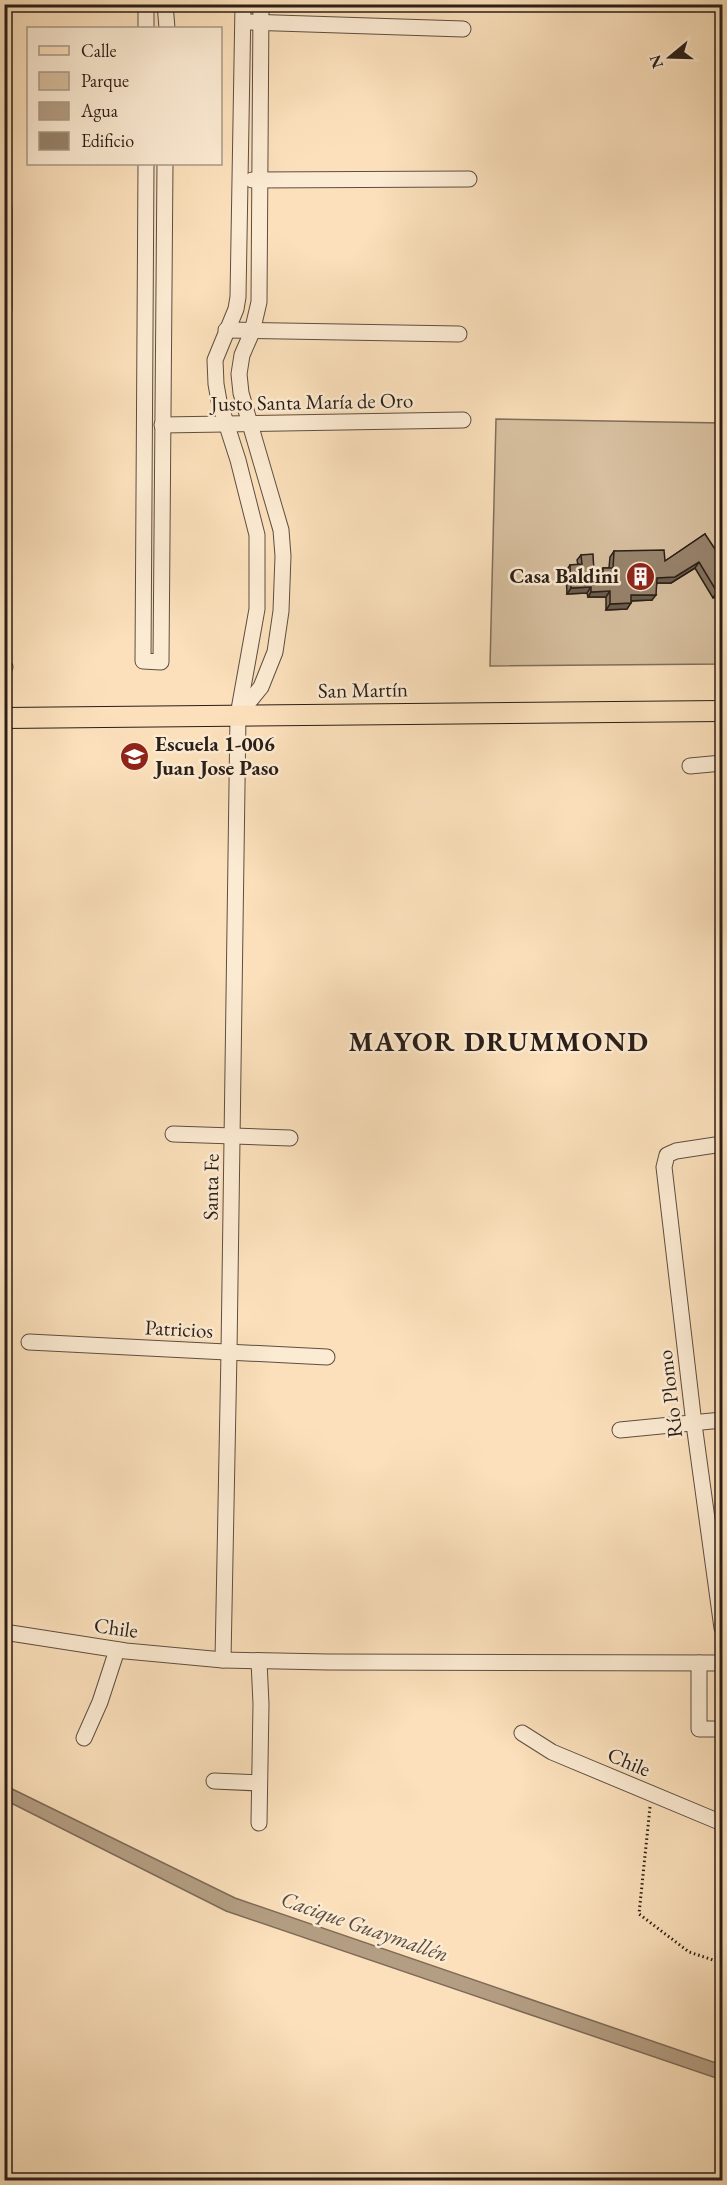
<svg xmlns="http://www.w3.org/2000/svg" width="727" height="2185" font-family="'EB Garamond',serif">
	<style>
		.green { fill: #d7bf9f; stroke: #806e5b; stroke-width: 1.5 }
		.water { fill: #b49e83; stroke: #7d6b58; stroke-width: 1.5 }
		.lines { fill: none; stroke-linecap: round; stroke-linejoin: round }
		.minor-casing { stroke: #5e4e40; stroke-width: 17 }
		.major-casing { stroke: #2a1e17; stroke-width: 22 }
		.path { stroke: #2a1e17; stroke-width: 3; stroke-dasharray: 1.5 3; stroke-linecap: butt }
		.minor { stroke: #fcebd3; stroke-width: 15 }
		.major { stroke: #fbe0bb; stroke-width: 20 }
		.wall { fill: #82715d; stroke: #2a1e17; stroke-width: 1.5 }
		.shaded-wall { fill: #6a5c4c; stroke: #2a1e17; stroke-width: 1.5 }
		.building { fill: #97836c; stroke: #2a1e17; stroke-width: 1.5 }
		.labels { text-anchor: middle; stroke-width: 5; stroke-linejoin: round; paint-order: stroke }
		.street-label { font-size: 21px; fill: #2a1e17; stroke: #fcebd3 }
		.poi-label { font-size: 21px; font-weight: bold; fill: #2a1e17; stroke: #fcebd3; text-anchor: end }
		.water-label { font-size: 22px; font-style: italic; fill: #5a4b3d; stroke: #fcebd3 }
		.district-label { font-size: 27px; font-weight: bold; letter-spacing: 1.5px; fill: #2a1e17; stroke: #fcebd3 }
	</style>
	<rect width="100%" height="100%" fill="#fbe0bb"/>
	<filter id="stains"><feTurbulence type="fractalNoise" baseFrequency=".00333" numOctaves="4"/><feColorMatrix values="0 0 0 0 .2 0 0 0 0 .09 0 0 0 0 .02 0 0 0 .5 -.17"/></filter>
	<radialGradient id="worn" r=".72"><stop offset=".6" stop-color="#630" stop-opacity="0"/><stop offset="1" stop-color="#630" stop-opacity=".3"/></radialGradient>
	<!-- green -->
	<path class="green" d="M 496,419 L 722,423 L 722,664 L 490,666 Z"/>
	<!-- water -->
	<path class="water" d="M 4,1785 L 235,1898 L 722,2065 L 722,2080 L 226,1911 L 5,1800 Z"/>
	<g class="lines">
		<defs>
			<g id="minor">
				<path d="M 165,4 L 167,28"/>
				<path d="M 250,22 L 463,29"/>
				<path d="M 146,28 L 146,4"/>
				<path d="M 146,164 L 143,661 L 161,662 L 165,164"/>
				<path d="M 252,180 L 469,179"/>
				<path d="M 4,208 L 4,309"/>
				<path d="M 226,330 L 459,334"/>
				<path d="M 162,425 L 463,420"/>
				<path d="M 4,667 L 5,667"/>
				<path d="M 240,713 L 261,687 L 275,652 L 281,611 L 283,556 L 281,530 L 241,393 L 239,374 L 242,355 L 252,332 L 259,302 L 261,4"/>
				<path d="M 690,766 L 722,763"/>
				<path d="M 173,1134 L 290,1138"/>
				<path d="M 722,1144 L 676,1151 L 667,1155 L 664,1167 L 694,1424 L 722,1628"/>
				<path d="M 29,1342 L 327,1357"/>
				<path d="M 620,1430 L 722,1420"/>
				<path d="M 4,1632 L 126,1651 L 223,1660 L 328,1662 L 722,1663"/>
				<path d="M 223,1660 L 229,1352 L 238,715 L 257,609 L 257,535 L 238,460 L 219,401 L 216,384 L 215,360 L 236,309 L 238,297 L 243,4"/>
				<path d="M 699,1663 L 699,1729 L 722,1729"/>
				<path d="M 522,1733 L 552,1752 L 722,1823"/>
				<path d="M 84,1738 L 100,1702 L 117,1650"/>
				<path d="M 214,1781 L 259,1783"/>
				<path d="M 259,1823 L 261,1704 L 259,1661"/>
			</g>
			<path id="major" d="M 4,718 L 722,711"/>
		</defs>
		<!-- minor casing -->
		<use href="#minor" class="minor-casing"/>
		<!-- major casing -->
		<use href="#major" class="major-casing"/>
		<!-- path -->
		<path class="path" d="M 650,1807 L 639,1914 L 689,1952 L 722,1963"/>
		<!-- minor -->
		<use href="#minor" class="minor"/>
		<!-- major -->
		<use href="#major" class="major"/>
	</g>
	<!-- wall -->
	<path class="wall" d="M 705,534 L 723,592 L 713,598 L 695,568 L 671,583 L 657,583 L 652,600 L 631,601 L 627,609 L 606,610 L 606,597 L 588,597 L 587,593 L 567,594 L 566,571 L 570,565 L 578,565 L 577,560 L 581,555 L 594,573 L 599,573 L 603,568 L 609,568 L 610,557 L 614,551 L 665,561 Z"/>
	<!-- shaded-wall -->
	<g class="shaded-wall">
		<path d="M 699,562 L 695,568 L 671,583 L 653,583 L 657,578 Z"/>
		<path d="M 591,587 L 587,593 L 567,594 L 571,588 Z"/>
		<path d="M 723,589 L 723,592 L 713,598 L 717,592 Z"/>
		<path d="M 610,591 L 606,597 L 588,597 L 591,592 Z"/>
		<path d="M 631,595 L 656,595 L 652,600 L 627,601 Z"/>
		<path d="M 631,603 L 627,609 L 606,610 L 610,604 Z"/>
	</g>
	<!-- building -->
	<path class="building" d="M 705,534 L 723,561 L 723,589 L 717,592 L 699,562 L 675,577 L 657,578 L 656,595 L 631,595 L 631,603 L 610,604 L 610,591 L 591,592 L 591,587 L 571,588 L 570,565 L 582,564 L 581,555 L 593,554 L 594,573 L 603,573 L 603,568 L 613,568 L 614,551 L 664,550 L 665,561 Z"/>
	<!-- icons -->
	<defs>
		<symbol id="building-disc" viewBox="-11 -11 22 22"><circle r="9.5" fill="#8f2418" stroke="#fcebd3"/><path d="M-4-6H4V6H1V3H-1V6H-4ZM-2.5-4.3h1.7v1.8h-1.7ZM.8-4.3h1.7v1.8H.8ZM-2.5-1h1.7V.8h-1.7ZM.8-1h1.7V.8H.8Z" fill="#fff"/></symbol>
		<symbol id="school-disc" viewBox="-11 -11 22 22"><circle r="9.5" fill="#8f2418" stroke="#fcebd3"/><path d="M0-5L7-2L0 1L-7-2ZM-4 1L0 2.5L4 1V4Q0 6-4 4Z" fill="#fff"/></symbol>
	</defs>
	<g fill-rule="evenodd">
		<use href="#building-disc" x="624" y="560" width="33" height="33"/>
		<use href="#school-disc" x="118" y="740" width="33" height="33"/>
	</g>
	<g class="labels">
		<!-- street labels -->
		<g class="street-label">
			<text transform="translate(312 402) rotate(-1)" y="7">Justo Santa María de Oro</text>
			<text transform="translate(363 690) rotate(-1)" y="7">San Martín</text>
			<text transform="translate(211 1187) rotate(-89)" y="7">Santa Fe</text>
			<text transform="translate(179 1329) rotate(3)" y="7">Patricios</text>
			<text transform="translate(670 1394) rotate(-97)" y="7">Río Plomo</text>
			<text transform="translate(116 1628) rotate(8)" y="7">Chile</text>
			<text transform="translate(629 1762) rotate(23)" y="7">Chile</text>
		</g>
		<!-- poi labels -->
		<g class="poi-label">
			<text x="619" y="583">Casa Baldini</text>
			<text x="155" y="751" text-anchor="start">Escuela 1-006<tspan x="155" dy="24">Juan Jose Paso</tspan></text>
		</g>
		<!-- water labels -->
		<g class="water-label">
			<text transform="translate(365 1926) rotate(19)" y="8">Cacique Guaymallén</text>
		</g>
		<!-- district labels -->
		<g class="district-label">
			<text x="499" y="1051">MAYOR DRUMMOND</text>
		</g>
	</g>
	<!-- margin -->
	<rect width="727" height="2185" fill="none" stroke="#fbe0bb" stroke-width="24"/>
	<rect x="6" y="6" width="715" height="2173" fill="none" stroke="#2a1e17" stroke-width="3"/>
	<rect x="12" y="12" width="703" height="2161" fill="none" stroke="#2a1e17" stroke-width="1.5"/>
	<!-- legend -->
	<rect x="27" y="27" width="195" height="138" fill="#fcebd3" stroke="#a89988" stroke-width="1.5"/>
	<rect x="39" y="46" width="30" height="9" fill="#fbe0bb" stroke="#a89988" stroke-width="1.5"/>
	<text x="81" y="57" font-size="18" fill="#2a1e17">Calle</text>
	<rect x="39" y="72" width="30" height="18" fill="#d7bf9f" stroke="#a89988" stroke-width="1.5"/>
	<text x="81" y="87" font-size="18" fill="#2a1e17">Parque</text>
	<rect x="39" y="102" width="30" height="18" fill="#b49e83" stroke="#a89988" stroke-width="1.5"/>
	<text x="81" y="117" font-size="18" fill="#2a1e17">Agua</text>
	<rect x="39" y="132" width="30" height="18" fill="#97836c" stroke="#a89988" stroke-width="1.5"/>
	<text x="81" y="147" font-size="18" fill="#2a1e17">Edificio</text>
	<!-- north arrow -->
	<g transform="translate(670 57) rotate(251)" stroke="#fcebd3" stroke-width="4.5" paint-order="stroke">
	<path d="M0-4.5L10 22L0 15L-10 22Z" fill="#2a1e17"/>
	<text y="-9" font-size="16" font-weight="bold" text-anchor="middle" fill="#2a1e17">N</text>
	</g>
	<rect width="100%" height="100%" filter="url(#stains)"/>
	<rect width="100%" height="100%" fill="url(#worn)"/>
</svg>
